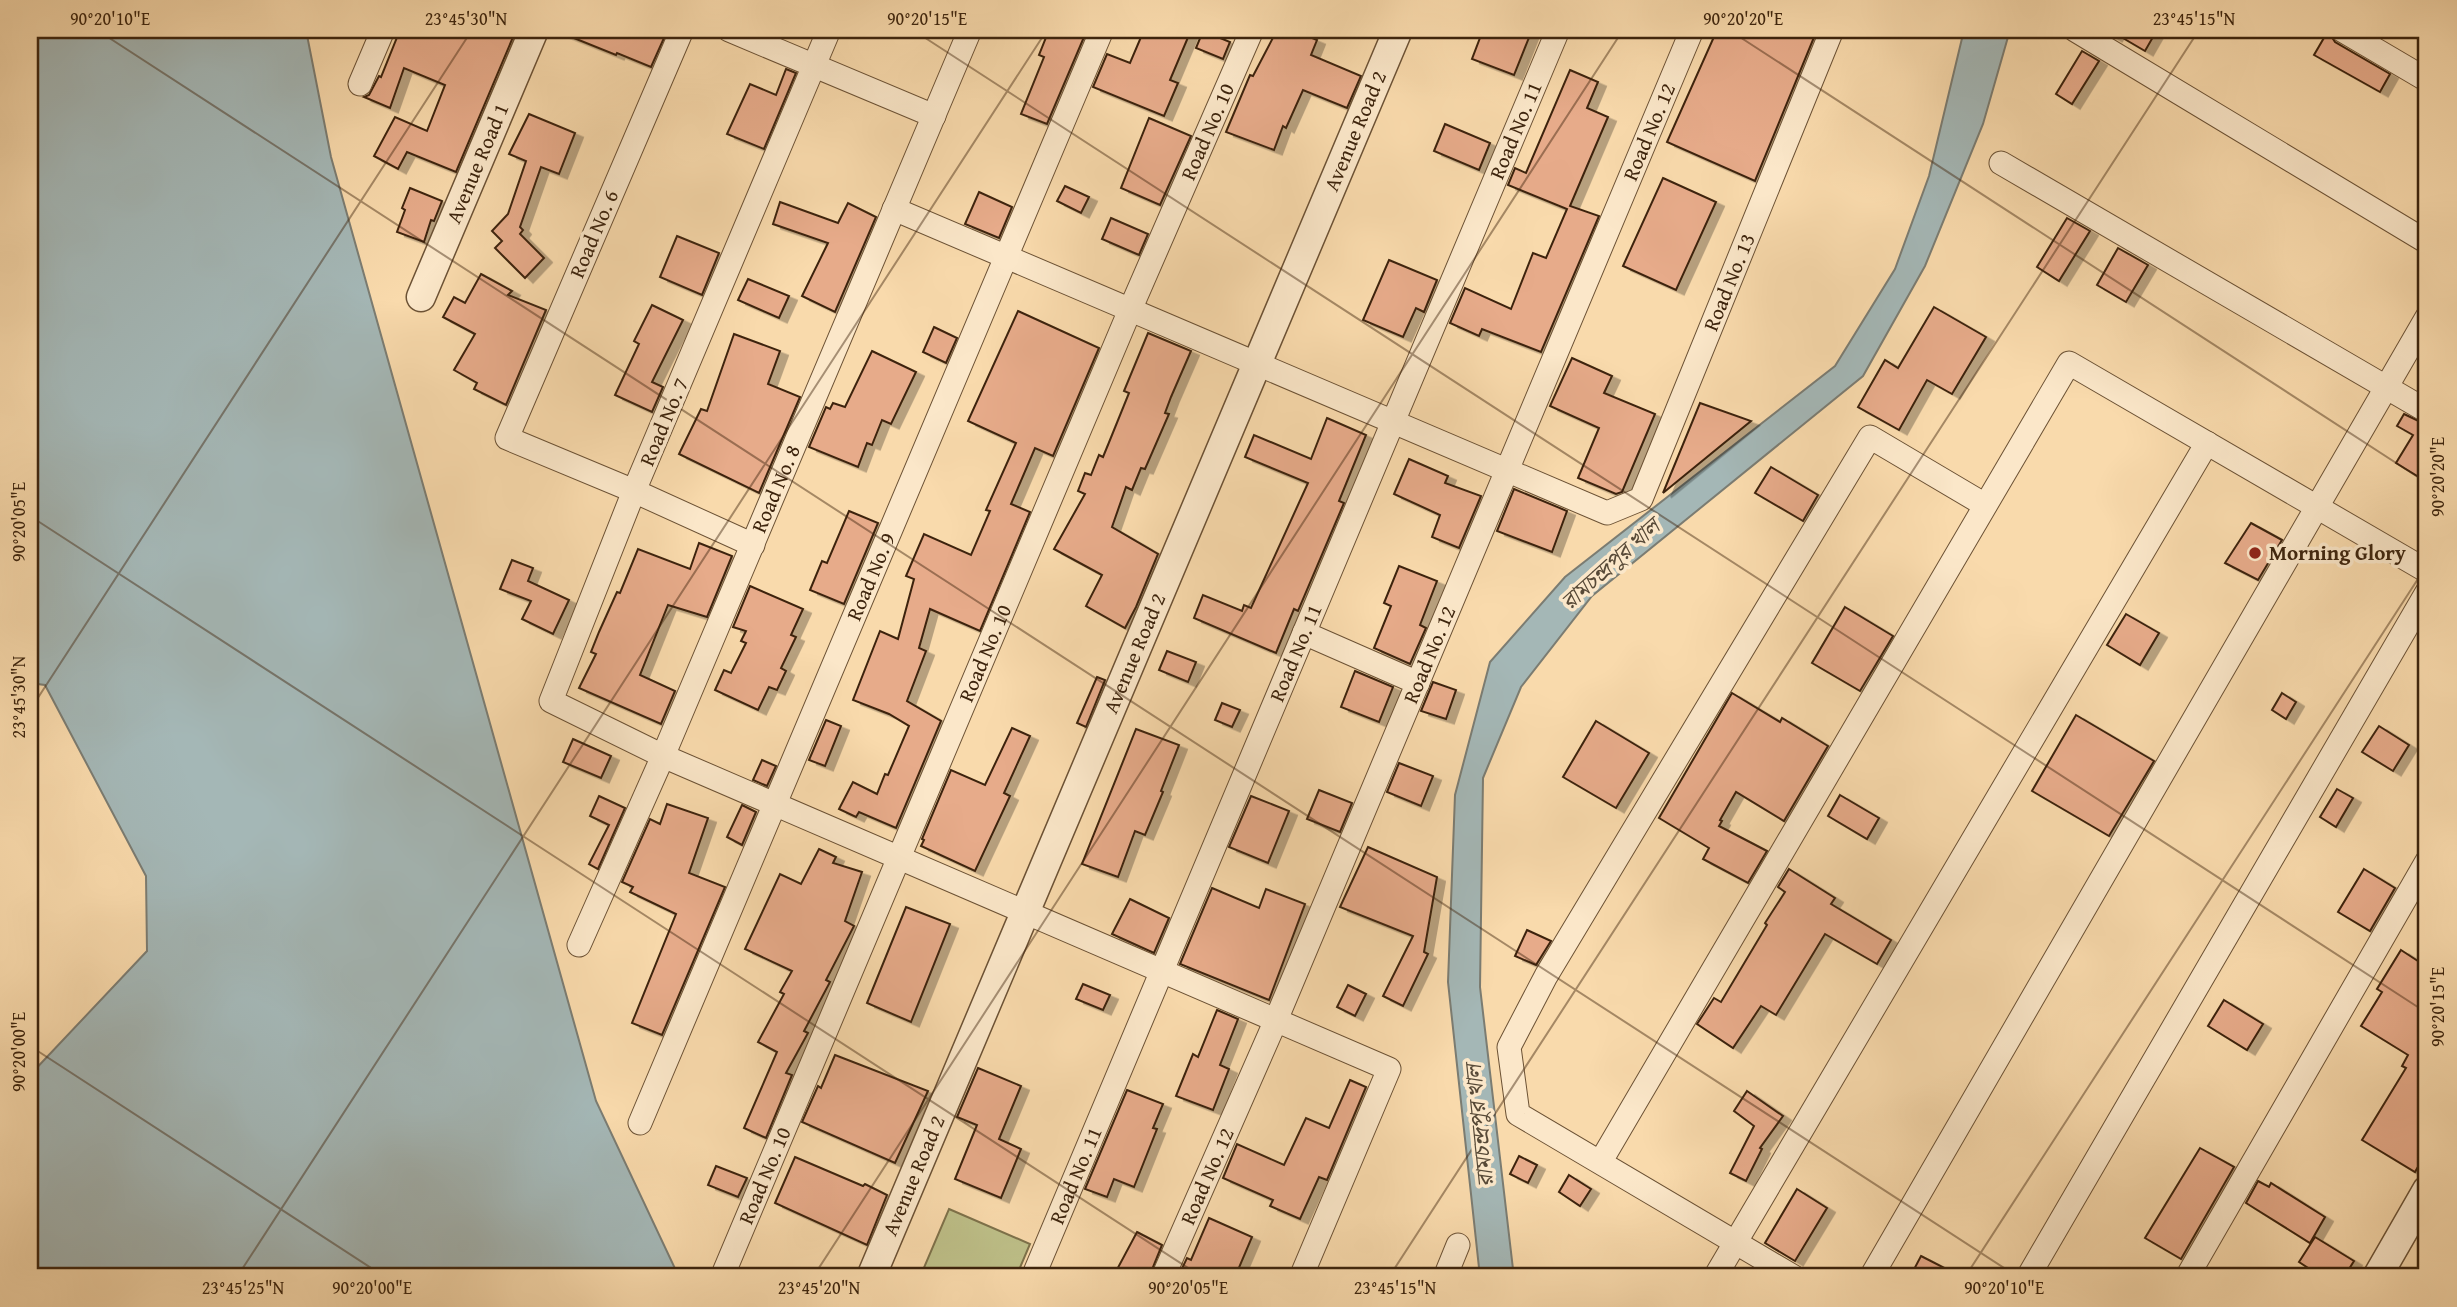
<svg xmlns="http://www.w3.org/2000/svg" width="2457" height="1307" font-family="'Gentium Book Plus','Noto Serif Bengali',serif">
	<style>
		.green { fill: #bec089; stroke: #7e724b; stroke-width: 2 }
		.water { fill: #a4b7b6; stroke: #7b7c72; stroke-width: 2 }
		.building { fill: #e7ab8a; stroke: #3d240d; stroke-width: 2; filter: url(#shadow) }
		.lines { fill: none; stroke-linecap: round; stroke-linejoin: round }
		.minor-casing { stroke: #6c5235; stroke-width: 25 }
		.tertiary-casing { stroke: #6c5235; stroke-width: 31 }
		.minor { stroke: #fbe7c9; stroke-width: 23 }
		.tertiary { stroke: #fbe7c9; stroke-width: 28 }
		.ticks { fill: none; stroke: #3d240d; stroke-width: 2; stroke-opacity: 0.45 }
		.poi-dot { fill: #8f2418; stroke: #fbe7c9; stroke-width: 2.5 }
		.labels { text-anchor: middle; stroke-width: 7; stroke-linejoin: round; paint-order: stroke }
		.street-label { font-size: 21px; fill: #3d240d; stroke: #fbe7c9 }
		.poi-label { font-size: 21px; font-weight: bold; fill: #3d240d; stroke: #fbe7c9; text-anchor: start }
		.water-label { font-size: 23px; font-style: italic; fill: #574937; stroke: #fbe7c9 }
		.neatline { fill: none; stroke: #3d240d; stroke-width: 2.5 }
		.ticks-label { font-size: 18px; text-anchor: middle; fill: #3d240d }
	</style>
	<defs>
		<filter id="shadow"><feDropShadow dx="8" dy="4.5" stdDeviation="0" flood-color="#0004"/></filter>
	</defs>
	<rect width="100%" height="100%" fill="#f9daac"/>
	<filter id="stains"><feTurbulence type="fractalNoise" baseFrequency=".00286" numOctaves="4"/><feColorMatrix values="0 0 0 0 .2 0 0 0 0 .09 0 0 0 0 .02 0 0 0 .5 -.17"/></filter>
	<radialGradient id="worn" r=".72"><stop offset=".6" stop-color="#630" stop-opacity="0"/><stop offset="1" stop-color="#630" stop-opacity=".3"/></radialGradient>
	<!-- green -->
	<path class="green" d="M 949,1209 L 1030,1244 L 1016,1277 L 920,1277 Z"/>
	<!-- water -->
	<g class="water">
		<path d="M 30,30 L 306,30 L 331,157 L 596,1101 L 679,1277 L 148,1277 L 143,1275 L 131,1277 L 30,1277 L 30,1075 L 147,951 L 146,876 L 45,685 L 30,683 Z"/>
		<path d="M 1964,30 L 2010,30 L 1983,124 L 1925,266 L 1863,376 L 1592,596 L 1521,687 L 1483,778 L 1480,987 L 1513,1269 L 1513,1277 L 1480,1277 L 1448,982 L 1455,795 L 1490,662 L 1565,577 L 1835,366 L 1895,269 L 1929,176 Z"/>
	</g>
	<!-- building -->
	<g class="building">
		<path d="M 400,30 L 516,30 L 456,172 L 407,152 L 398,169 L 374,156 L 395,117 L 427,131 L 445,85 L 404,68 L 390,108 L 364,97 L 369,95 L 379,76 L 381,77 Z"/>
		<path d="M 554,30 L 645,30 L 664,38 L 651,67 L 617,53 L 616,55 Z"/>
		<path d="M 1049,30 L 1087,30 L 1047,124 L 1021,114 L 1044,57 L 1039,55 Z"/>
		<path d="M 1144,30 L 1177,30 L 1189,35 L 1170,80 L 1178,83 L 1164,116 L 1093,87 L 1107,54 L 1130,63 Z"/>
		<path d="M 1277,30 L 1293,30 L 1317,40 L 1311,55 L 1361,76 L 1347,108 L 1303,90 L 1286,128 L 1283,126 L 1274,150 L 1226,132 L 1250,75 L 1253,76 Z"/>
		<path d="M 1483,30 L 1532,30 L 1514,75 L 1472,59 Z"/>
		<path d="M 1717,30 L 1817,30 L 1755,181 L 1667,142 Z"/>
		<path d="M 2102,30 L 2157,30 L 2145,51 L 2116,34 L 2114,37 Z"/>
		<path d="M 1203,31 L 1230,42 L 1223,59 L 1196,48 Z"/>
		<path d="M 2328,31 L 2335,42 L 2390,74 L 2380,92 L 2314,55 Z"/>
		<path d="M 2082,51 L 2099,61 L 2072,104 L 2056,94 Z"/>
		<path d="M 786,69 L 796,73 L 764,149 L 727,134 L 750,84 L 776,95 Z"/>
		<path d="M 1570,70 L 1598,82 L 1587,108 L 1608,117 L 1570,206 L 1599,216 L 1541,352 L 1482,329 L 1479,336 L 1450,323 L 1465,288 L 1511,309 L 1533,253 L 1546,258 L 1567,209 L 1508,185 L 1515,168 L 1526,173 Z"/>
		<path d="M 529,114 L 575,133 L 559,174 L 541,167 L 520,227 L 523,230 L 520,234 L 544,258 L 525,278 L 495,248 L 502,241 L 492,231 L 508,214 L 526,161 L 509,154 Z"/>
		<path d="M 1149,118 L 1191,136 L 1160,205 L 1121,188 Z"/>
		<path d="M 1445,124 L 1490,143 L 1479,170 L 1434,151 Z"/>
		<path d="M 1663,178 L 1716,202 L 1676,290 L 1623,266 Z"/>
		<path d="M 1065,186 L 1089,197 L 1081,213 L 1057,201 Z"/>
		<path d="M 410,188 L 442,201 L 434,221 L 431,220 L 424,242 L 397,232 L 405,210 L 402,208 Z"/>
		<path d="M 979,192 L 1012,207 L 999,238 L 965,224 Z"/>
		<path d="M 780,202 L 838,223 L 848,203 L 876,217 L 835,312 L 802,296 L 828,243 L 773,224 Z"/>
		<path d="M 1111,218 L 1148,234 L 1139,255 L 1102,239 Z"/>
		<path d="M 2067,218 L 2090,231 L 2059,281 L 2037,267 Z"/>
		<path d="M 677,236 L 719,253 L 702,295 L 660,277 Z"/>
		<path d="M 2118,248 L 2148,265 L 2126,302 L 2097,285 Z"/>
		<path d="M 1389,260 L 1437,280 L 1424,312 L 1416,308 L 1403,337 L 1363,320 Z"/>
		<path d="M 481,274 L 512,291 L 508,295 L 546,310 L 506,405 L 474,389 L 477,383 L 454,370 L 475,334 L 443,317 L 454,297 L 465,303 Z"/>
		<path d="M 748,279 L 789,296 L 779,318 L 738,300 Z"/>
		<path d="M 652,305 L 683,320 L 652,382 L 663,387 L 652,412 L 615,395 L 639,344 L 634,341 Z"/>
		<path d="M 1934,307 L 1986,337 L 1952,394 L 1927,380 L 1899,430 L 1858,407 L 1885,360 L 1898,368 Z"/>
		<path d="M 1018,311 L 1099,348 L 1053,456 L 1035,448 L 1011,504 L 1030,512 L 980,631 L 930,609 L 919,648 L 926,651 L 907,701 L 941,721 L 896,828 L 859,812 L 856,817 L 839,809 L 853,782 L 877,794 L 885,774 L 888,775 L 909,726 L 889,714 L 853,700 L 880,631 L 898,639 L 914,579 L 906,576 L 924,534 L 971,555 L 990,511 L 986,510 L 1016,443 L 968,421 Z"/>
		<path d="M 934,327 L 957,338 L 946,363 L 923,352 Z"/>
		<path d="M 1148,333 L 1191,351 L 1171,397 L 1165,413 L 1169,414 L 1145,469 L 1141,468 L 1132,490 L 1126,487 L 1112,527 L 1158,554 L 1136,607 L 1125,628 L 1086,606 L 1102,575 L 1054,549 L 1085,494 L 1078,491 L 1085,473 L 1091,475 L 1099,455 L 1103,457 L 1112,435 L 1129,393 L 1124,391 Z"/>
		<path d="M 734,334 L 780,351 L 768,384 L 800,397 L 759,493 L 679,454 L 701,409 L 707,411 Z"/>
		<path d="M 872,351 L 916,372 L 891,424 L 882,420 L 872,445 L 867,443 L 858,467 L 809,447 L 826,407 L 830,409 L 833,403 L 845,407 Z"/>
		<path d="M 1572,358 L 1612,376 L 1604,393 L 1655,414 L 1622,492 L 1616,494 L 1578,478 L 1599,428 L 1550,406 Z"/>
		<path d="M 1700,403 L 1751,421 L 1663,493 Z"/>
		<path d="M 2404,414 L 2427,425 L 2427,482 L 2396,463 L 2413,435 L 2397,426 Z"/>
		<path d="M 1327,418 L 1366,435 L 1339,501 L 1344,503 L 1298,611 L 1294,609 L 1276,653 L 1194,618 L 1203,595 L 1242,611 L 1244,605 L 1251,608 L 1308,483 L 1245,457 L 1254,435 L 1311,459 Z"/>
		<path d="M 1409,459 L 1448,476 L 1445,483 L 1481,496 L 1459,548 L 1432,537 L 1440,515 L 1394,494 Z"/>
		<path d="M 1771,467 L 1818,495 L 1803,521 L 1755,493 Z"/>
		<path d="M 1514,489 L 1567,511 L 1552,552 L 1497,531 Z"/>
		<path d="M 849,511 L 878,523 L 844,604 L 810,590 L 822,561 L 827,563 Z"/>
		<path d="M 2251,523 L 2282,540 L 2258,580 L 2225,563 Z"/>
		<path d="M 699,543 L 732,556 L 707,617 L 668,605 L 640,675 L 675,691 L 661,724 L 579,688 L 596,654 L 591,652 L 599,632 L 617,592 L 620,593 L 638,549 L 690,569 Z"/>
		<path d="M 512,560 L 533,568 L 528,581 L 569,600 L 553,634 L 522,619 L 531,601 L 500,589 Z"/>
		<path d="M 1399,566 L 1437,581 L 1420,625 L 1426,628 L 1410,664 L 1374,648 L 1391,606 L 1384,603 Z"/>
		<path d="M 750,586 L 803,609 L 791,635 L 796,637 L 781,668 L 786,671 L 777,690 L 769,687 L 758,710 L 715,690 L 724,670 L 731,673 L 746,643 L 741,641 L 746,631 L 733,627 Z"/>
		<path d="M 1845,607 L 1893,636 L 1860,691 L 1812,663 Z"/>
		<path d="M 2126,614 L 2159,633 L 2140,665 L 2107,645 Z"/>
		<path d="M 1167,651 L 1196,662 L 1188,682 L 1159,670 Z"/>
		<path d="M 1355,671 L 1393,687 L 1379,722 L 1341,707 Z"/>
		<path d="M 1097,677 L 1105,680 L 1086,727 L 1077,723 Z"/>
		<path d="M 1433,682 L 1456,690 L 1446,719 L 1421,711 Z"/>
		<path d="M 1732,693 L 1780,722 L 1782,718 L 1828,746 L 1784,821 L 1736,792 L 1720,820 L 1722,821 L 1719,826 L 1767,851 L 1748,883 L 1703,859 L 1709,848 L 1659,818 Z"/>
		<path d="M 2282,693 L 2296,702 L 2286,719 L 2272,710 Z"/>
		<path d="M 1222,703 L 1240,710 L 1232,727 L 1215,720 Z"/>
		<path d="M 2076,715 L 2154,761 L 2109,836 L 2032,791 Z"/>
		<path d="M 826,720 L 841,726 L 825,766 L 809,760 Z"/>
		<path d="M 1596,721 L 1649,753 L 1616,808 L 1563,777 Z"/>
		<path d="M 2379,726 L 2409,745 L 2393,771 L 2362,752 Z"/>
		<path d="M 1012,728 L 1030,736 L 1004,793 L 1010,796 L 975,871 L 921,846 L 924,840 L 922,839 L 951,770 L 985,785 Z"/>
		<path d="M 1136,729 L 1179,745 L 1161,791 L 1163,792 L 1145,835 L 1135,831 L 1118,877 L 1082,864 Z"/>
		<path d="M 573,739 L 611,756 L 601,778 L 563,762 Z"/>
		<path d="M 762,760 L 776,766 L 767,786 L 753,780 Z"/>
		<path d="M 1399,763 L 1433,776 L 1421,806 L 1387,792 Z"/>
		<path d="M 2337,789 L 2353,798 L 2336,827 L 2320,817 Z"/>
		<path d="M 1319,790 L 1352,803 L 1340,832 L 1307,819 Z"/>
		<path d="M 1840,795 L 1879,818 L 1867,839 L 1828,816 Z"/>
		<path d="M 599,796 L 625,808 L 598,869 L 589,864 L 609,825 L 590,816 Z"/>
		<path d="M 1251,796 L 1289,811 L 1268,863 L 1229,847 Z"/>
		<path d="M 667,804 L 708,818 L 689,873 L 725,887 L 662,1035 L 632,1023 L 676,914 L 630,892 L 633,887 L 622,882 L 650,819 L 660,824 Z"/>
		<path d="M 742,805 L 756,812 L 742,845 L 727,837 Z"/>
		<path d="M 1368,847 L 1437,877 L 1424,952 L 1428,954 L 1403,1006 L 1383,996 L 1413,936 L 1340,907 Z"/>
		<path d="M 819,849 L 836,857 L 833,863 L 862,872 L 845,921 L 854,926 L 826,980 L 830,982 L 804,1031 L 808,1033 L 786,1073 L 792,1075 L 766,1138 L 744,1128 L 777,1052 L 758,1042 L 784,994 L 780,992 L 792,971 L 745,949 L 780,874 L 801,884 Z"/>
		<path d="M 1789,869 L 1835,898 L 1831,904 L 1891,940 L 1877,964 L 1825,934 L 1776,1015 L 1761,1006 L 1733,1048 L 1697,1024 L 1714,998 L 1721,1002 L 1767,925 L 1765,923 L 1785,892 L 1778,887 Z"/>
		<path d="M 2364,869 L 2395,888 L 2370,931 L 2338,912 Z"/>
		<path d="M 1212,888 L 1259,908 L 1266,889 L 1305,904 L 1269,1000 L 1180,964 Z"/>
		<path d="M 1130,899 L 1169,918 L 1154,953 L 1112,934 Z"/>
		<path d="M 906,907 L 950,924 L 911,1022 L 867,1003 Z"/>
		<path d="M 1527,930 L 1551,941 L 1536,965 L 1515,956 Z"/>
		<path d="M 2401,950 L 2427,967 L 2427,1151 L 2415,1172 L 2362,1140 L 2406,1068 L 2402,1066 L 2408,1055 L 2361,1026 L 2382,992 L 2377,989 Z"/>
		<path d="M 1083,984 L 1110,995 L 1103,1010 L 1076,999 Z"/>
		<path d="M 1348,985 L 1366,994 L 1355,1016 L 1337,1007 Z"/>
		<path d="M 2224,1000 L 2263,1024 L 2247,1050 L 2208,1026 Z"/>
		<path d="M 1217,1010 L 1238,1019 L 1220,1065 L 1229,1069 L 1213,1110 L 1176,1096 L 1193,1054 L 1198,1057 Z"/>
		<path d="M 835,1055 L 928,1091 L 895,1163 L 802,1122 L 818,1086 L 821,1088 Z"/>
		<path d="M 978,1068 L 1021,1086 L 999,1139 L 1021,1149 L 1001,1198 L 955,1179 L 977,1125 L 957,1117 Z"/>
		<path d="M 1350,1080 L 1366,1087 L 1327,1180 L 1319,1177 L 1300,1219 L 1270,1206 L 1273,1200 L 1223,1178 L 1237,1144 L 1284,1165 L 1306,1118 L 1329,1128 Z"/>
		<path d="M 1127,1090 L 1163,1104 L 1153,1128 L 1157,1129 L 1134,1187 L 1114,1179 L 1107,1197 L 1085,1189 Z"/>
		<path d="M 1747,1091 L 1783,1116 L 1760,1148 L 1762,1149 L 1746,1181 L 1730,1173 L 1754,1126 L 1734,1111 Z"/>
		<path d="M 2200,1148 L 2234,1167 L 2181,1259 L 2145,1238 Z"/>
		<path d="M 1519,1156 L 1537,1165 L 1528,1183 L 1510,1174 Z"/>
		<path d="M 795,1157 L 863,1186 L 865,1184 L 887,1195 L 867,1245 L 775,1203 Z"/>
		<path d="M 716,1166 L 747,1178 L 738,1197 L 708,1185 Z"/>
		<path d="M 1569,1175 L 1591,1189 L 1580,1206 L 1559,1192 Z"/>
		<path d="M 2258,1181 L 2269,1187 L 2271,1183 L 2325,1217 L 2310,1243 L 2246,1203 Z"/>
		<path d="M 1797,1189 L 1827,1208 L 1795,1261 L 1765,1243 Z"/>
		<path d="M 1209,1218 L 1252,1237 L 1235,1277 L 1178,1277 L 1187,1258 L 1191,1260 Z"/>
		<path d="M 1137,1232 L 1162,1245 L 1149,1277 L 1113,1277 Z"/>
		<path d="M 2315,1237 L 2354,1261 L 2344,1277 L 2322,1277 L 2299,1262 Z"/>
		<path d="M 1921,1256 L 1962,1277 L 1910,1277 Z"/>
	</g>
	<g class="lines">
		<defs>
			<g id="minor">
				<path d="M 682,30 L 507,438 L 634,491 L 753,545"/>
				<path d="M 729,30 L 934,116"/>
				<path d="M 829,30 L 634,491 L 551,701 L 663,756 L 1389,1069 L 1301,1277"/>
				<path d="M 2075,30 L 2427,242"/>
				<path d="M 2342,30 L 2427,80"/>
				<path d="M 360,84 L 383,30"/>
				<path d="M 2001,163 L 2427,411"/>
				<path id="s1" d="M 894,209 L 1607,513 L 1641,499 L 1832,30"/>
				<path d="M 1304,633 L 1418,683"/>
				<path id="s2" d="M 579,945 L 663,756 L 970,30"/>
				<path id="s3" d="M 640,1123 L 1102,30"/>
				<path d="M 1601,1161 L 2069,363 L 2427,571"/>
				<path id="s4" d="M 722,1277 L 1130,310 L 1252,30"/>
				<path id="s5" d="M 1033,1277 L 1558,30"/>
				<path id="s6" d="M 1163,1277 L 1276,1020 L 1692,30"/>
				<path d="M 1445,1277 L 1458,1245"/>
				<path d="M 1715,1277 L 2207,443"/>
				<path d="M 1794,1277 L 1518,1114 L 1509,1047 L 1546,976 L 1870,437 L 1985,505"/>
				<path d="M 1871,1277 L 2427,317"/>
				<path d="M 2028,1277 L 2427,592"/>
				<path d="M 2187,1277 L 2427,861"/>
			</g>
			<g id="tertiary">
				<path id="s7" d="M 421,297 L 534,30"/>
				<path id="s8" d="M 871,1277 L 1398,30"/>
				<path d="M 2377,1277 L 2427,1190"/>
			</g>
		</defs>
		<!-- minor casing -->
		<use href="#minor" class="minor-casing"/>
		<!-- tertiary casing -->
		<use href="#tertiary" class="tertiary-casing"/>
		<!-- minor -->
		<use href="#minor" class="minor"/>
		<!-- tertiary -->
		<use href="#tertiary" class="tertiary"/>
	</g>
	<!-- ticks -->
	<path class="ticks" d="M 97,30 L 2018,1277M 913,30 L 2427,1013M 1729,30 L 2427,483M 30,516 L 1202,1277M 30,710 L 472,30M 30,1046 L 385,1277M 237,1277 L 1047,30M 813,1277 L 1623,30M 1389,1277 L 2199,30M 1965,1277 L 2427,565"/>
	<!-- markers -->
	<circle class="poi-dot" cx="2255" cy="553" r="7"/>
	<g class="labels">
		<!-- street labels -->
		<g class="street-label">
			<text dy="7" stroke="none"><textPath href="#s4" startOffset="1244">Road No. 10</textPath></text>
			<text dy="7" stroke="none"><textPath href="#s8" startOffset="1244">Avenue Road 2</textPath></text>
			<text dy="7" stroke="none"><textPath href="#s5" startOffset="1244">Road No. 11</textPath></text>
			<text dy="7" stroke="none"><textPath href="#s6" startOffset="1244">Road No. 12</textPath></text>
			<text dy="7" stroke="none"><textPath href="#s7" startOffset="145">Avenue Road 1</textPath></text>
			<text transform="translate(594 234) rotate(-67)" y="7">Road No. 6</text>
			<text dy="7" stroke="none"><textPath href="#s1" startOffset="1046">Road No. 13</textPath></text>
			<text transform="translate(664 422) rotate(-67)" y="7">Road No. 7</text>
			<text dy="7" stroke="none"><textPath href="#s2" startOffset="497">Road No. 8</textPath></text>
			<text dy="7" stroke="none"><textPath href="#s3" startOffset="593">Road No. 9</textPath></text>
			<text dy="7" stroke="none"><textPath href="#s4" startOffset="677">Road No. 10</textPath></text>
			<text dy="7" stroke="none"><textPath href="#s5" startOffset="677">Road No. 11</textPath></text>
			<text dy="7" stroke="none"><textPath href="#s8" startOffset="677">Avenue Road 2</textPath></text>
			<text dy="7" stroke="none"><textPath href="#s6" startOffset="677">Road No. 12</textPath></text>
			<text dy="7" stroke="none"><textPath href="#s4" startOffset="110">Road No. 10</textPath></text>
			<text dy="7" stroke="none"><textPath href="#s8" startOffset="110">Avenue Road 2</textPath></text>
			<text dy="7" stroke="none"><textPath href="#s5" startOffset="110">Road No. 11</textPath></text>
			<text dy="7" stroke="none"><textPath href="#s6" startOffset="110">Road No. 12</textPath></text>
		</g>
		<!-- poi labels -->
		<g class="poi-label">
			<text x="2269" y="560">Morning Glory</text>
		</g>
		<!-- water labels -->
		<g class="water-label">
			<text transform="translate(1610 564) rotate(-42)" y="8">রামচন্দ্রপুর খাল</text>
			<text transform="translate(1479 1126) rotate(-96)" y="8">রামচন্দ্রপুর খাল</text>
		</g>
	</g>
	<!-- margin -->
	<rect width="2457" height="1307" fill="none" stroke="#f9daac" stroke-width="77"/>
	<rect x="38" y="38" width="2380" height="1230" class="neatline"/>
	<g class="ticks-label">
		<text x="110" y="25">90°20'10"E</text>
		<text x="466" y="25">23°45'30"N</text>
		<text x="927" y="25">90°20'15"E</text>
		<text x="1743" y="25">90°20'20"E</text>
		<text x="2194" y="25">23°45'15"N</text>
		<text transform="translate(2438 477) rotate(-90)" y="6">90°20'20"E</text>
		<text transform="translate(19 522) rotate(-90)" y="6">90°20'05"E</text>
		<text transform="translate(19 697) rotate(-90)" y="6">23°45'30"N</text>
		<text transform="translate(2438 1007) rotate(-90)" y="6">90°20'15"E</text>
		<text transform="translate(19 1052) rotate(-90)" y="6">90°20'00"E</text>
		<text x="243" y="1294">23°45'25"N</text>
		<text x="372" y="1294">90°20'00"E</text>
		<text x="819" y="1294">23°45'20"N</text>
		<text x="1188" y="1294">90°20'05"E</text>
		<text x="1395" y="1294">23°45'15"N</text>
		<text x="2004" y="1294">90°20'10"E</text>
	</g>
	<rect width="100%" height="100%" filter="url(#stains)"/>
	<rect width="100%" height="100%" fill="url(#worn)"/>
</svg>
